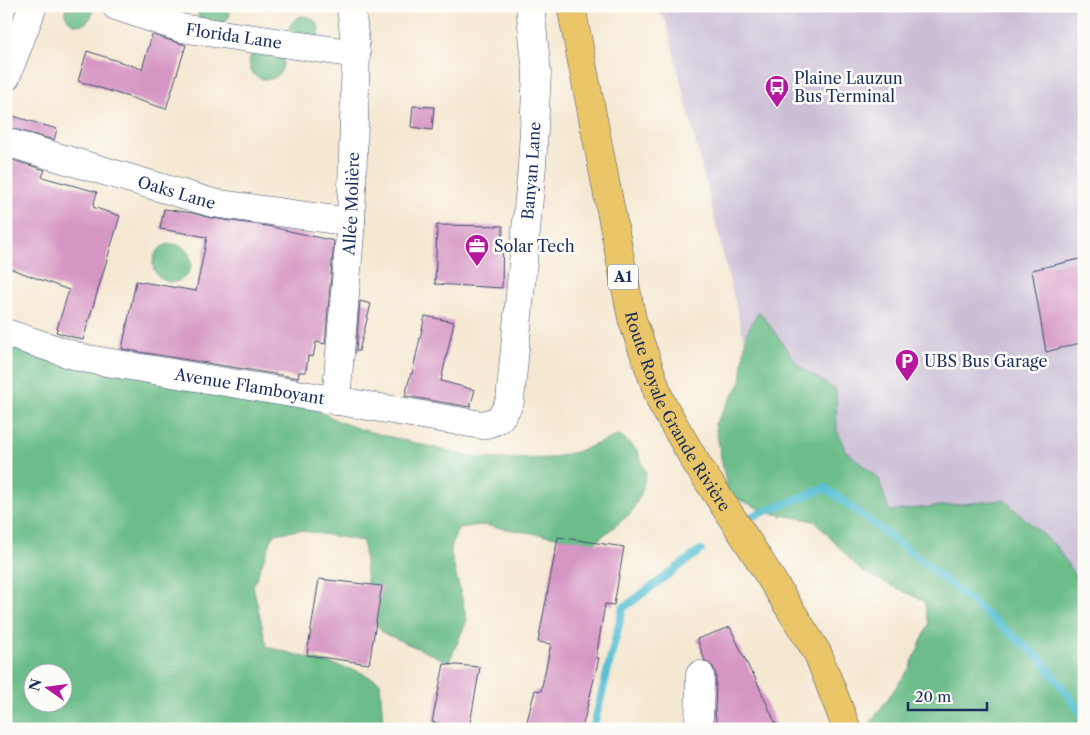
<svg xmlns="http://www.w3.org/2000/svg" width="1090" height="735" font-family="'Libre Caslon Text',serif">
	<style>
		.industrial { fill: #cbbfd5 }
		.forest { fill: #6cbd8a; stroke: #447674; fill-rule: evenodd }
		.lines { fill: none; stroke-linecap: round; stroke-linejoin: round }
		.stream { stroke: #58c0d4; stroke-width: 8 }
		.building { fill: #d696c4 }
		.minor-casing { stroke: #3c4b6f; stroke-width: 29 }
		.major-casing { stroke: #3c4b6f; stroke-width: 29 }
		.minor { stroke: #fff; stroke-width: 28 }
		.major { stroke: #ebc669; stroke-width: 28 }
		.labels { text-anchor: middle; stroke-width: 5; stroke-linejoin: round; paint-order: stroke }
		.shield { fill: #fdfcf7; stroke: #5f6c8c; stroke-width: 1 }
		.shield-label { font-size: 15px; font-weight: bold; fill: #1b2f5e }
		.street-label { font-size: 16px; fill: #1b2f5e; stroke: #fdfcf7 }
		.poi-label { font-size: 16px; fill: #1b2f5e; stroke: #fdfcf7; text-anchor: start }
	</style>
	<rect width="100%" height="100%" fill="#fdfcf7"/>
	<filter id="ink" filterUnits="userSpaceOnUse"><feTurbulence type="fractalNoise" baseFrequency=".02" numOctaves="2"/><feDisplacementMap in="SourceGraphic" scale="10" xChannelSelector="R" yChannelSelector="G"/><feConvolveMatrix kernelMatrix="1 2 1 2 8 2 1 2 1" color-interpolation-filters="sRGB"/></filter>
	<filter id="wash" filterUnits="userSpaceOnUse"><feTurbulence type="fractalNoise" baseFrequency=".0096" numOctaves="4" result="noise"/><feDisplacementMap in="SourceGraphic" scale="20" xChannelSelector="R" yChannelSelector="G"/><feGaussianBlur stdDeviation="1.12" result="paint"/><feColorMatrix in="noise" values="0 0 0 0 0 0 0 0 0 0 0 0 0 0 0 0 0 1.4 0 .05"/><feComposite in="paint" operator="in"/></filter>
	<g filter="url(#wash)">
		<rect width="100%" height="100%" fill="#f5e8d2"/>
		<!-- industrial -->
		<path class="industrial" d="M 653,6 L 1084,6 L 1084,708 L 780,486 L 666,21 Z"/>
		<!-- forest -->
		<g class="forest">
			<path d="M 66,6 L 92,6 C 96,32 60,30 66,6 Z"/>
			<path d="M 199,6 L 229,6 L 230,15 L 224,24 L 200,20 L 198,15 Z"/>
			<path d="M 302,16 C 314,17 321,24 319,36 L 289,35 C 288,25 293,19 302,16 Z"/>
			<path d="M 254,49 L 283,57 C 286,78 266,87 251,72 L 249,60 Z"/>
			<circle cx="172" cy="263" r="19"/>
			<path d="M 759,311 L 799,366 L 836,390 L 837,430 L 845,450 L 879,479 L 889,511 L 1004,500 L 1056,546 L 1084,590 L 1084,729 L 866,729 L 909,669 L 929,624 L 924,601 L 861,571 L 815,521 L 770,513 L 728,495 L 715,424 L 741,382 L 746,334 Z"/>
			<path d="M 6,337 L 305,404 L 338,421 L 359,429 L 475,458 L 501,459 L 551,458 L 576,452 L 620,435 L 637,450 L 646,473 L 641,494 L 630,514 L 594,543 L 482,525 L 458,528 L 450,550 L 467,620 L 449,662 L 383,633 L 370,615 L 363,541 L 299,530 L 274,534 L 253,586 L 267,647 L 358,671 L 380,682 L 383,725 L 380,729 L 6,729 ZM 32,672 L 62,672 L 62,702 L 32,702 Z"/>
		</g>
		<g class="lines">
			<!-- stream -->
			<g class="stream">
				<path d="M 748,518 L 826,488 L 912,553 L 1040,658 L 1084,717"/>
				<path d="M 593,729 L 623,608 L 701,550"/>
			</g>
		</g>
		<g id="blocks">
			<!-- building -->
			<g class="building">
				<path d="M 152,35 L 186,45 L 166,109 L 78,81 L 87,51 L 142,69 Z"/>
				<path d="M 413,106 L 434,107 L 432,130 L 411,127 Z"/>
				<path d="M 6,114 L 57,129 L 54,140 L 6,127 Z"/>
				<path d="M 6,158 L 45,170 L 42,177 L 97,192 L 93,207 L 120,216 L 83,340 L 56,332 L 69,290 L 6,267 Z"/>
				<path d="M 164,209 L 192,213 L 211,218 L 267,226 L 334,241 L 325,344 L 316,342 L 313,357 L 308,356 L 306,372 L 299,372 L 298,378 L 122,349 L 136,281 L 196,291 L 207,237 L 160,229 Z"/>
				<path d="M 437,225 L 503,226 L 502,288 L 435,284 Z"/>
				<path d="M 1084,258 L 1084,342 L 1046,352 L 1032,270 Z"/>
				<path d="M 360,301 L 371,304 L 359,351 L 356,351 Z"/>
				<path d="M 425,316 L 454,322 L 441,381 L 475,390 L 470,407 L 405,396 L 411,373 L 412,374 Z"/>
				<path d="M 558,537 L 624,547 L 614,605 L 605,604 L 596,658 L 599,658 L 582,729 L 525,729 L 535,690 L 541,691 L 551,644 L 538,642 Z"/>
				<path d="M 319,579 L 382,586 L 369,664 L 307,655 Z"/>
				<path d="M 730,627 L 752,674 L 753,673 L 778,729 L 719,729 L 715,715 L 716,675 L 713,667 L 705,661 L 697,639 Z"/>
				<path d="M 444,664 L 480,667 L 469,729 L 432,722 Z"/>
			</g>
		</g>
	</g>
	<g filter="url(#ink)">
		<use href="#blocks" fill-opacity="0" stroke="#3c4b6f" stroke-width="1"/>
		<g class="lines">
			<defs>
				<g id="minor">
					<path id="s1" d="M 116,6 L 181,28 L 356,54"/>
					<path d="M 6,77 L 33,6"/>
					<path id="s2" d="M 6,142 L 213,203 L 351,222"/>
					<path id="s3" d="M 6,333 L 82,358 L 482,425 C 500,421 502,418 510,401 L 532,166 L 537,73 L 530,6"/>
					<path id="s4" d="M 336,401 L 351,222 L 356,54 L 351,6"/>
					<path d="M 699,729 L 700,675"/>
				</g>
				<g id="major">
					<path id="s5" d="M 571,6 L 632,319 L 661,402 L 695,461 L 755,553 L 818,654 L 847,729"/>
				</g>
			</defs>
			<!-- minor casing -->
			<use href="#minor" class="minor-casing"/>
			<!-- major casing -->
			<use href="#major" class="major-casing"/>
			<!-- minor -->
			<use href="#minor" class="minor"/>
			<!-- major -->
			<use href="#major" class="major"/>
		</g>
	</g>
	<!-- icons -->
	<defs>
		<symbol id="bus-pin" viewBox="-11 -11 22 30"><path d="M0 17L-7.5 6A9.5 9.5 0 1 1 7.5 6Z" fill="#b5179e" stroke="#fdfcf7"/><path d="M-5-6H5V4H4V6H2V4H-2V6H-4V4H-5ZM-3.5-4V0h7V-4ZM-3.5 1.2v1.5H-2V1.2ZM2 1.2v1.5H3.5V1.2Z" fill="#fff"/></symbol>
		<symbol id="office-pin" viewBox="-11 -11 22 30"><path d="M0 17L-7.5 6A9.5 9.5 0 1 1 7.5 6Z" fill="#b5179e" stroke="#fdfcf7"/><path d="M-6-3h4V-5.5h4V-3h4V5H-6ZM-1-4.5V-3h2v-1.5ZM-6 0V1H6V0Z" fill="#fff"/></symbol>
		<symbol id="parking-pin" viewBox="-11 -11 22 30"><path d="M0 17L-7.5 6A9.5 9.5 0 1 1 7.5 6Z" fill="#b5179e" stroke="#fdfcf7"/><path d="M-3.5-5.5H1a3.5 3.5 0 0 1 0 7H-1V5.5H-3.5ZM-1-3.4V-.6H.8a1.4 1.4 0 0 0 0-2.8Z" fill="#fff"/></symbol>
	</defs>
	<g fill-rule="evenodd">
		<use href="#bus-pin" x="763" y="73" width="28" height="38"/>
		<use href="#office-pin" x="463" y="232" width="28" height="38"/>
		<use href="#parking-pin" x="893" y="347" width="28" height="38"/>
	</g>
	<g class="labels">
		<!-- shield labels -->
		<rect class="shield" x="608" y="264.5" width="30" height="25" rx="4"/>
		<g class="shield-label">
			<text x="623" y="282">A1</text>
		</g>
		<!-- street labels -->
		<g class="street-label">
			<text dy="6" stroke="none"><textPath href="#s1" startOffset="122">Florida Lane</textPath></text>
			<text dy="6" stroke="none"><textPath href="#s3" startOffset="756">Banyan Lane</textPath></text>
			<text dy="6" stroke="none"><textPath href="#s2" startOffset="178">Oaks Lane</textPath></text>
			<text dy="6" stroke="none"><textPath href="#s4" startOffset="198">Allée Molière</textPath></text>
			<text dy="6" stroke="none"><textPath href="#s3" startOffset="250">Avenue Flamboyant</textPath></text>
			<text dy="6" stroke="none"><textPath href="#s5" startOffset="422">Route Royale Grande Rivière</textPath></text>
		</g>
		<!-- poi labels -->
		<g class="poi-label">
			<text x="794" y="84">Plaine Lauzun<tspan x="794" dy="18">Bus Terminal</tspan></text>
			<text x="494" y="252">Solar Tech</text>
			<text x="924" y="367">UBS Bus Garage</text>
		</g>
	</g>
	<!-- margin -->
	<rect width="1090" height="735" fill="none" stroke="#fdfcf7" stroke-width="25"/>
	<!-- north arrow -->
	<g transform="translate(48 688) rotate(284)"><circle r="24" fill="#fdfcf7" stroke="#a3aaba"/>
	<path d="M0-4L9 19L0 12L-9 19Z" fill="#b5179e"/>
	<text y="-8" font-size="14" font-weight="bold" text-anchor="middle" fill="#1b2f5e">N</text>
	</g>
	<!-- scale -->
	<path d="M908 702v8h79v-8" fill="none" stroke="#1b2f5e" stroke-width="2.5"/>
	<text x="915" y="702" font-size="15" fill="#1b2f5e" stroke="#fdfcf7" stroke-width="4" paint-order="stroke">20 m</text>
</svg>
